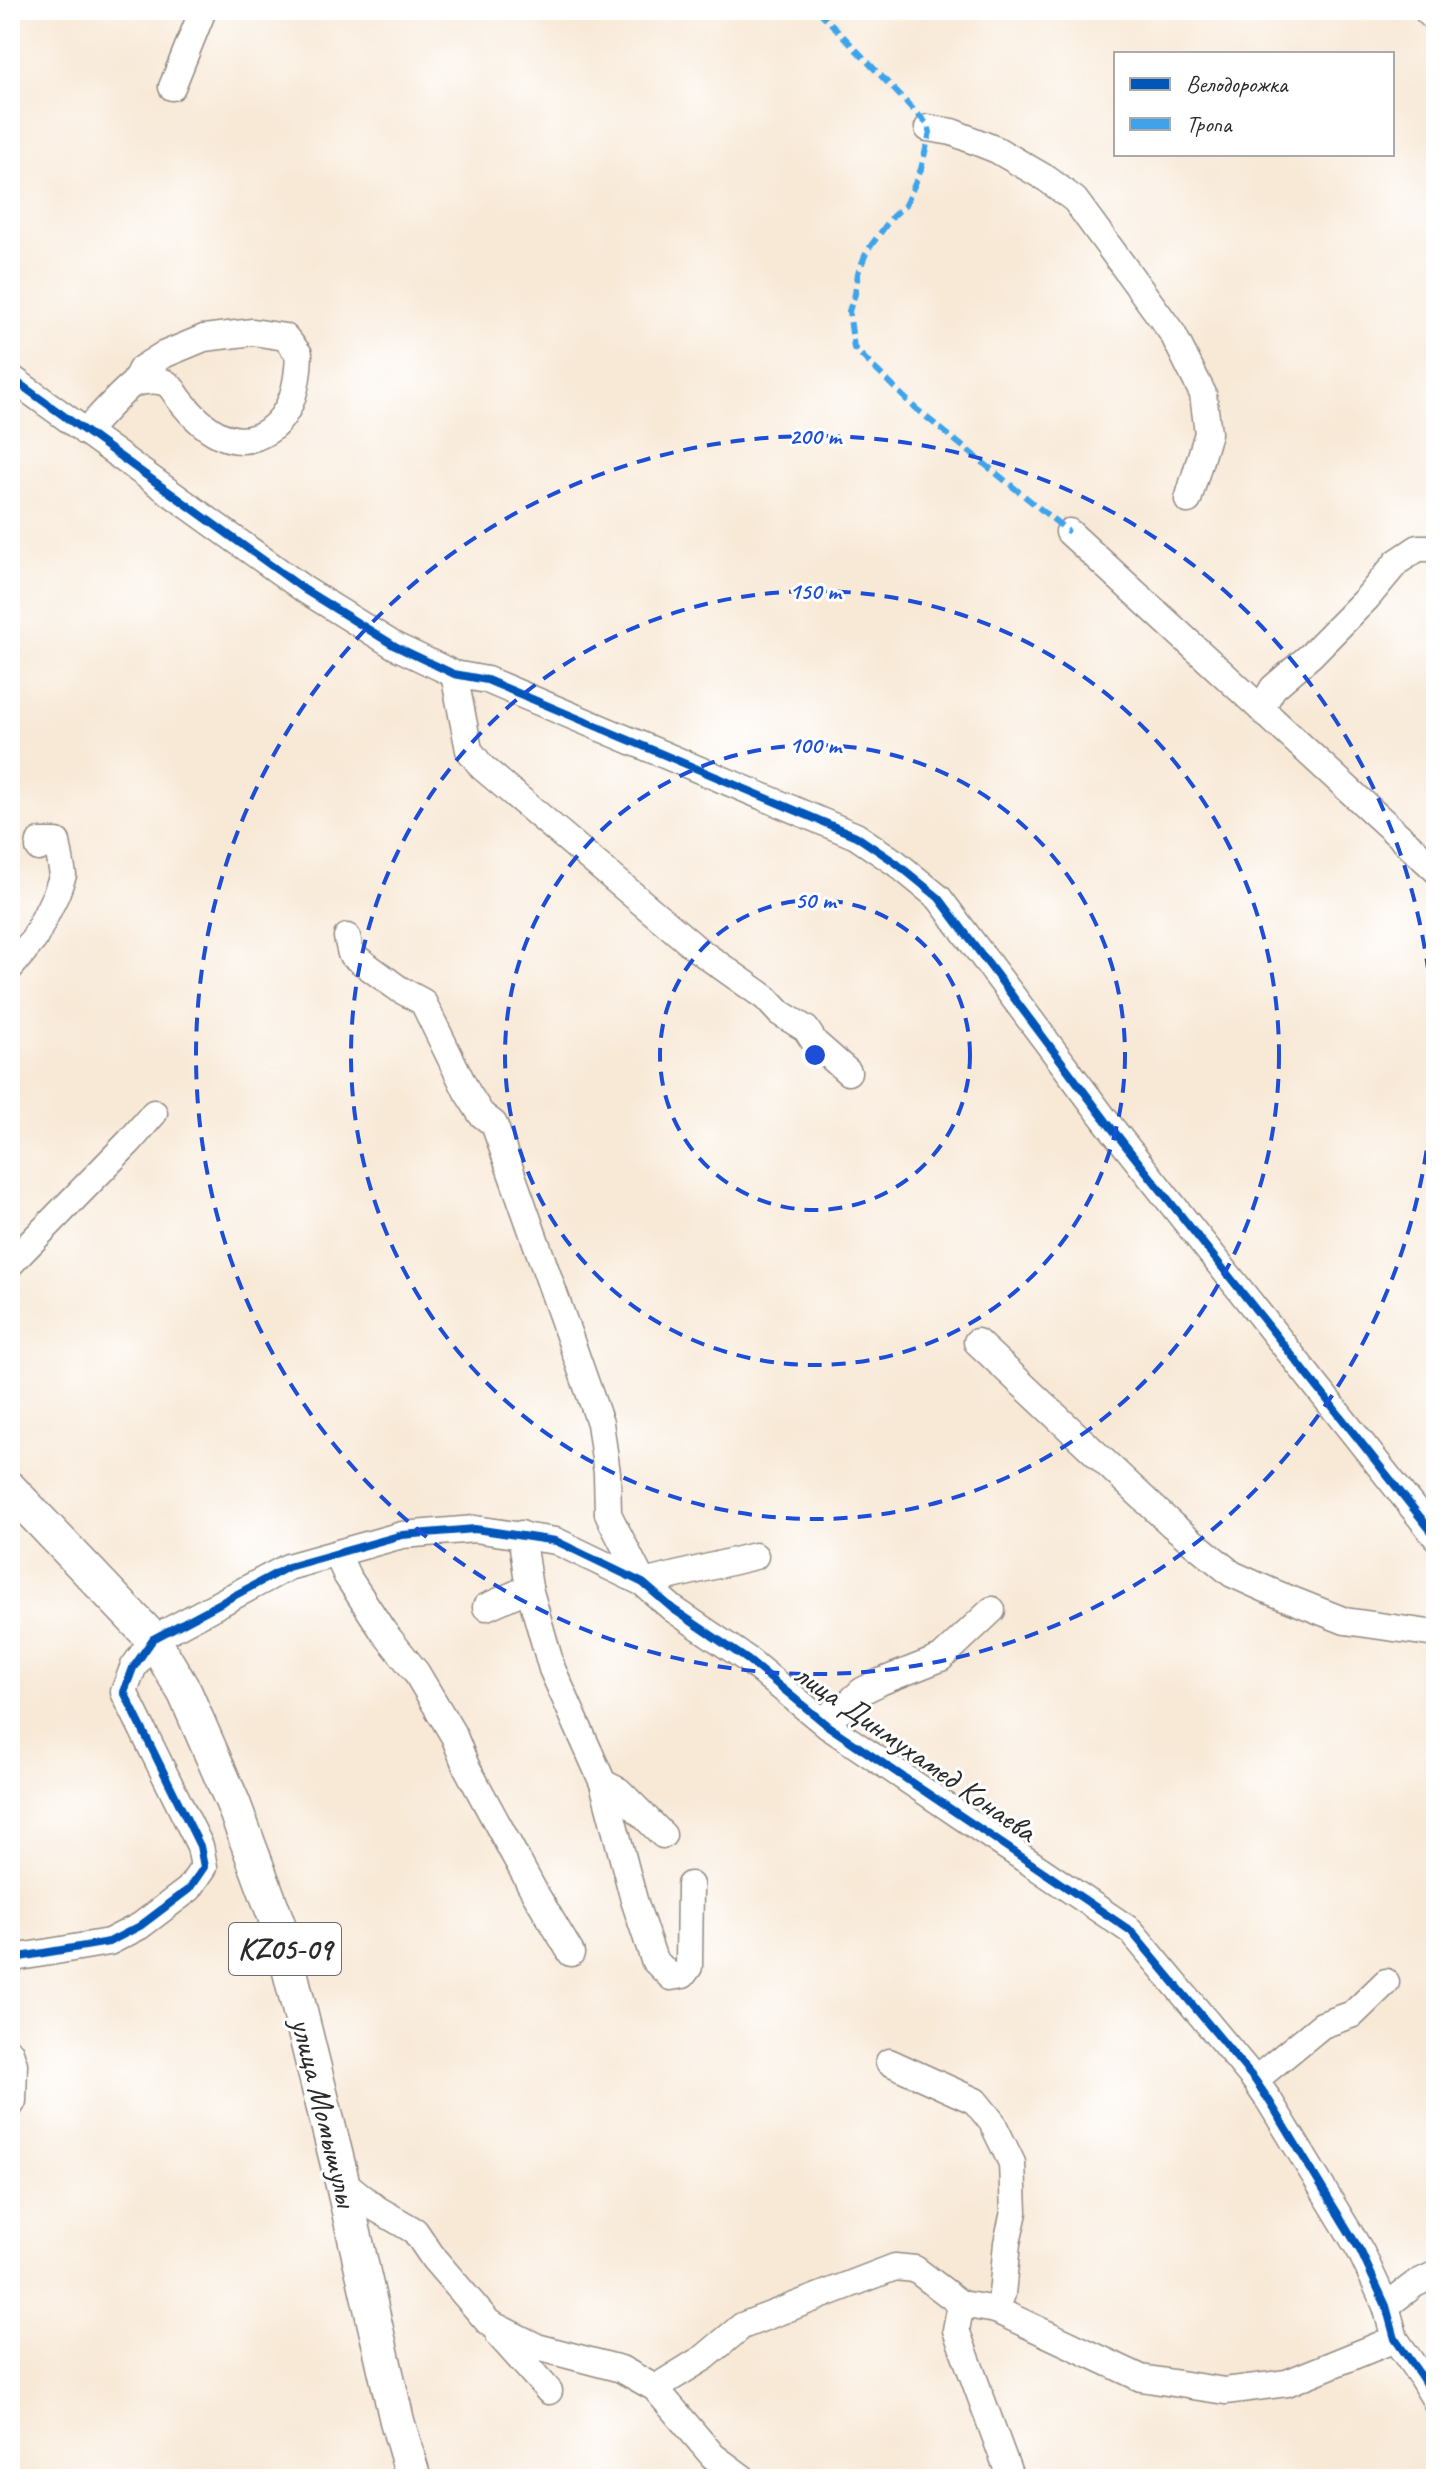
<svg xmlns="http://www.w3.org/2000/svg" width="1446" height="2489" font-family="Caveat,sans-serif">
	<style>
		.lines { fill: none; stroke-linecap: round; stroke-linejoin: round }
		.minor-casing { stroke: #928a81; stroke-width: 29 }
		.major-casing { stroke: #928a81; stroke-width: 37 }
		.minor { stroke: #fff; stroke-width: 26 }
		.major { stroke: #fff; stroke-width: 34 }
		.quiet { stroke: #3ea3eb; stroke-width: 6; stroke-dasharray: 12 6; stroke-linecap: butt }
		.cycleway-casing { stroke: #fff; stroke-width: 13 }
		.cycleway { stroke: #0057b8; stroke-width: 8 }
		.ring { fill: none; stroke: #1d4ed8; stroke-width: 4; stroke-dasharray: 14 10 }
		.labels { text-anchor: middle; stroke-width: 6; stroke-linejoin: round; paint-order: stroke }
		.shield { fill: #fff; stroke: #6b6b6b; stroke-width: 2 }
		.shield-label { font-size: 30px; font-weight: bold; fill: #2b2b2b }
		.street-label { font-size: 32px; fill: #2b2b2b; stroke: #fff }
		.centre { fill: #1d4ed8; stroke: #fff; stroke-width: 4 }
		.ring-label { font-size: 24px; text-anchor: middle; font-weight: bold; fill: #1d4ed8; stroke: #fff; stroke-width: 6; stroke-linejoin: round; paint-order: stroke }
	</style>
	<rect width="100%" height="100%" fill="#fff"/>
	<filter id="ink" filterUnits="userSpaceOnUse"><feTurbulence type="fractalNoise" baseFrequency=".0125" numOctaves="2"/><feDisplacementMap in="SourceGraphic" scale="16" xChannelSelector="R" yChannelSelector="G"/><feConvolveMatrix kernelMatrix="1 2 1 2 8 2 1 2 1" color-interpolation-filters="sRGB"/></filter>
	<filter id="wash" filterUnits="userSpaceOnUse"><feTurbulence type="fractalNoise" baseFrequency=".006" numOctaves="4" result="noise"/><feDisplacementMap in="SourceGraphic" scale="32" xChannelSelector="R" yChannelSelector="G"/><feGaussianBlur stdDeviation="1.8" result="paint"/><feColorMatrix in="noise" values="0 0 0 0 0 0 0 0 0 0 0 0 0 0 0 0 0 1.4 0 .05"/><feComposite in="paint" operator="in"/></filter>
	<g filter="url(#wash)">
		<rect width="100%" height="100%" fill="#f8e9d7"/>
	</g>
	<g filter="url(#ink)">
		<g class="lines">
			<defs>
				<g id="minor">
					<path d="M 1426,10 L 1436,20"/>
					<path d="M 172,87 L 203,10"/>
					<path d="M 928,128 L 952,132 L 997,150 L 1047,179 L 1075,200 L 1173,334 L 1203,394 L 1208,433 L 1188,500"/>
					<path d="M 10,377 L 305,590 L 395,646 L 454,674 L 487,680 L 856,836 L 896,863 L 939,898 L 1106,1121 L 1436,1537"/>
					<path d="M 85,432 C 95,422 124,389 133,384 C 139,381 152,380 158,381 C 171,382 173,391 180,400 C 202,428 233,454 268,431 C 293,413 298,383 299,354 L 285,337 L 253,332 L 204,338 L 163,355 L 141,369 L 134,383"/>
					<path d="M 1069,532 L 1436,870"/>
					<path d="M 454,674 L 469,750 L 482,767 L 698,950 L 766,998 L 780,1013 L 806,1029 L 815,1043 L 848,1072"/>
					<path d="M 1261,709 L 1273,688 L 1311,655 L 1367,598 L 1397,562 L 1418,548 L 1436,548"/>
					<path d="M 347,937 L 351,954 L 399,989 L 423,1002 L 467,1092 L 481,1114 L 494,1124 L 600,1423 L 607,1473 L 608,1514 L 643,1583 L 755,1556"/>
					<path d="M 10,968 L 34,939 L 56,894 L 63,875 L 57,842 L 40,842 L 39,848"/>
					<path d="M 10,1264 L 130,1141 L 154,1113"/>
					<path d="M 977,1342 L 1172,1525 L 1232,1574 L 1272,1592 L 1345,1621 L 1436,1634"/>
					<path d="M 521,1534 L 529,1588 L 552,1669 L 603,1783 L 634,1900 L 654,1960 L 671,1977 L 683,1975 L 689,1967 L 690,1885"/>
					<path d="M 337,1554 L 347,1576 L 383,1631 L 416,1672 L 454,1736 L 466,1766 L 535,1893 L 571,1953"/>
					<path d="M 486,1607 L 529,1588"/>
					<path d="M 828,1726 L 833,1712 L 841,1710 L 862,1691 L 880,1682 L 941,1658 L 992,1610"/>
					<path d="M 603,1783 L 619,1791 L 663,1835"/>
					<path d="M 10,1953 L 14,1958 L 109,1942 L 140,1926 L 189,1889 L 204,1867 L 200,1846 L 124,1692 L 133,1668 L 153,1639 L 288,1567 L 402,1535 L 475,1529 L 556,1541 L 643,1583 L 673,1609 L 748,1660 L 828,1726 L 1131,1931 L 1255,2080 L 1270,2102 L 1361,2252 L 1386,2306 L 1395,2339 L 1421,2376 L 1436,2401"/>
					<path d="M 10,2052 L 14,2064 L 13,2101 L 10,2106"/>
					<path d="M 889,2062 L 975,2101 L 992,2122 L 1012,2163 L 1014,2212 L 1007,2243 L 1002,2294 L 996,2310"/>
					<path d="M 1255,2080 L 1322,2025 L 1353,2014 L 1386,1982"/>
					<path d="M 342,2181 L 377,2209 L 415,2231 L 434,2259 L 489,2323 L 537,2347 L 621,2369 L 655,2388 L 713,2456 L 744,2479"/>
					<path d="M 961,2304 L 956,2330 L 1011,2479"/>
					<path d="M 1386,2306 L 1415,2284 L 1436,2274"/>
					<path d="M 499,2335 L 549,2391"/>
					<path d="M 655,2388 L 705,2357 L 742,2326 L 895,2267 L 915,2269 L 961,2304 L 996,2310 L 1141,2378 L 1225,2391 L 1287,2383 L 1395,2339"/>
				</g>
				<path id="major" d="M 10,1489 L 153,1639 L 185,1693 L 233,1803 L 279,1927 L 342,2181 L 397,2421 L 414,2479"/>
			</defs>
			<!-- minor casing -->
			<use href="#minor" class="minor-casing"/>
			<!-- major casing -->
			<use href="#major" class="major-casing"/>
			<!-- minor -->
			<use href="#minor" class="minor"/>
			<!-- major -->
			<use href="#major" class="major"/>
			<!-- quiet -->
			<path class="quiet" d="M 818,10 L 928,125 L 930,132 L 921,169 L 914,186 L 905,205 L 892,217 L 867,251 L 858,273 L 855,294 L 849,311 L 854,348 L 915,408 L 1069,532"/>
			<defs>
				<g id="cycleway">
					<path d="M 10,377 L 305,590 L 395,646 L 454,674 L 487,680 L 856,836 L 896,863 L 939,898 L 1106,1121 L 1436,1537"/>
					<path d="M 10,1953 L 14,1958 L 109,1942 L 140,1926 L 189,1889 L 204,1867 L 200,1846 L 124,1692 L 133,1668 L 153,1639 L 288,1567 L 402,1535 L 475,1529 L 556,1541 L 643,1583 L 673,1609 L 748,1660 L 828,1726 L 1131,1931 L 1255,2080 L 1270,2102 L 1361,2252 L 1386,2306 L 1395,2339 L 1421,2376 L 1436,2401"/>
				</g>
			</defs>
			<!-- cycleway casing -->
			<use href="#cycleway" class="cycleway-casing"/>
			<!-- cycleway -->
			<use href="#cycleway" class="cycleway"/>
		</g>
	</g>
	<!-- distance rings -->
	<g class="ring">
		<circle cx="815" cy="1055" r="155"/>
		<circle cx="815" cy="1055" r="310"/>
		<circle cx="815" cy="1055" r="464"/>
		<circle cx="815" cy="1055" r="619"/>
	</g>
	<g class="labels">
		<!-- shield labels -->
		<rect class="shield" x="229" y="1923" width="112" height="52" rx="6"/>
		<g class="shield-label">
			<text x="285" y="1959">KZ05-09</text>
		</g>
		<!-- street labels -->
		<g class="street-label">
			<text transform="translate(916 1752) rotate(35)" y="11">лица Динмухамед Конаева</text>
			<text transform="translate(325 2112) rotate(76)" y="11">улица Момышулы</text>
		</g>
	</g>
	<circle cx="815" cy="1055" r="12" class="centre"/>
	<g class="ring-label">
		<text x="815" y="444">200 m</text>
		<text x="815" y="599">150 m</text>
		<text x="815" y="753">100 m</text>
		<text x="815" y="908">50 m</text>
	</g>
	<!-- margin -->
	<rect width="1446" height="2489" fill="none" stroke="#fff" stroke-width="40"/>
	<!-- legend -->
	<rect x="1114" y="52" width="280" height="104" fill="#ffffff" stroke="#aaaaaa" stroke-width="2"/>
	<rect x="1130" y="78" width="40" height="12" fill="#0057b8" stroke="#aaaaaa" stroke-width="2"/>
	<text x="1186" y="92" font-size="24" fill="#2b2b2b">Велодорожка</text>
	<rect x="1130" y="118" width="40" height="12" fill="#3ea3eb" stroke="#aaaaaa" stroke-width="2"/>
	<text x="1186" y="132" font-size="24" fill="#2b2b2b">Тропа</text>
</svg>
